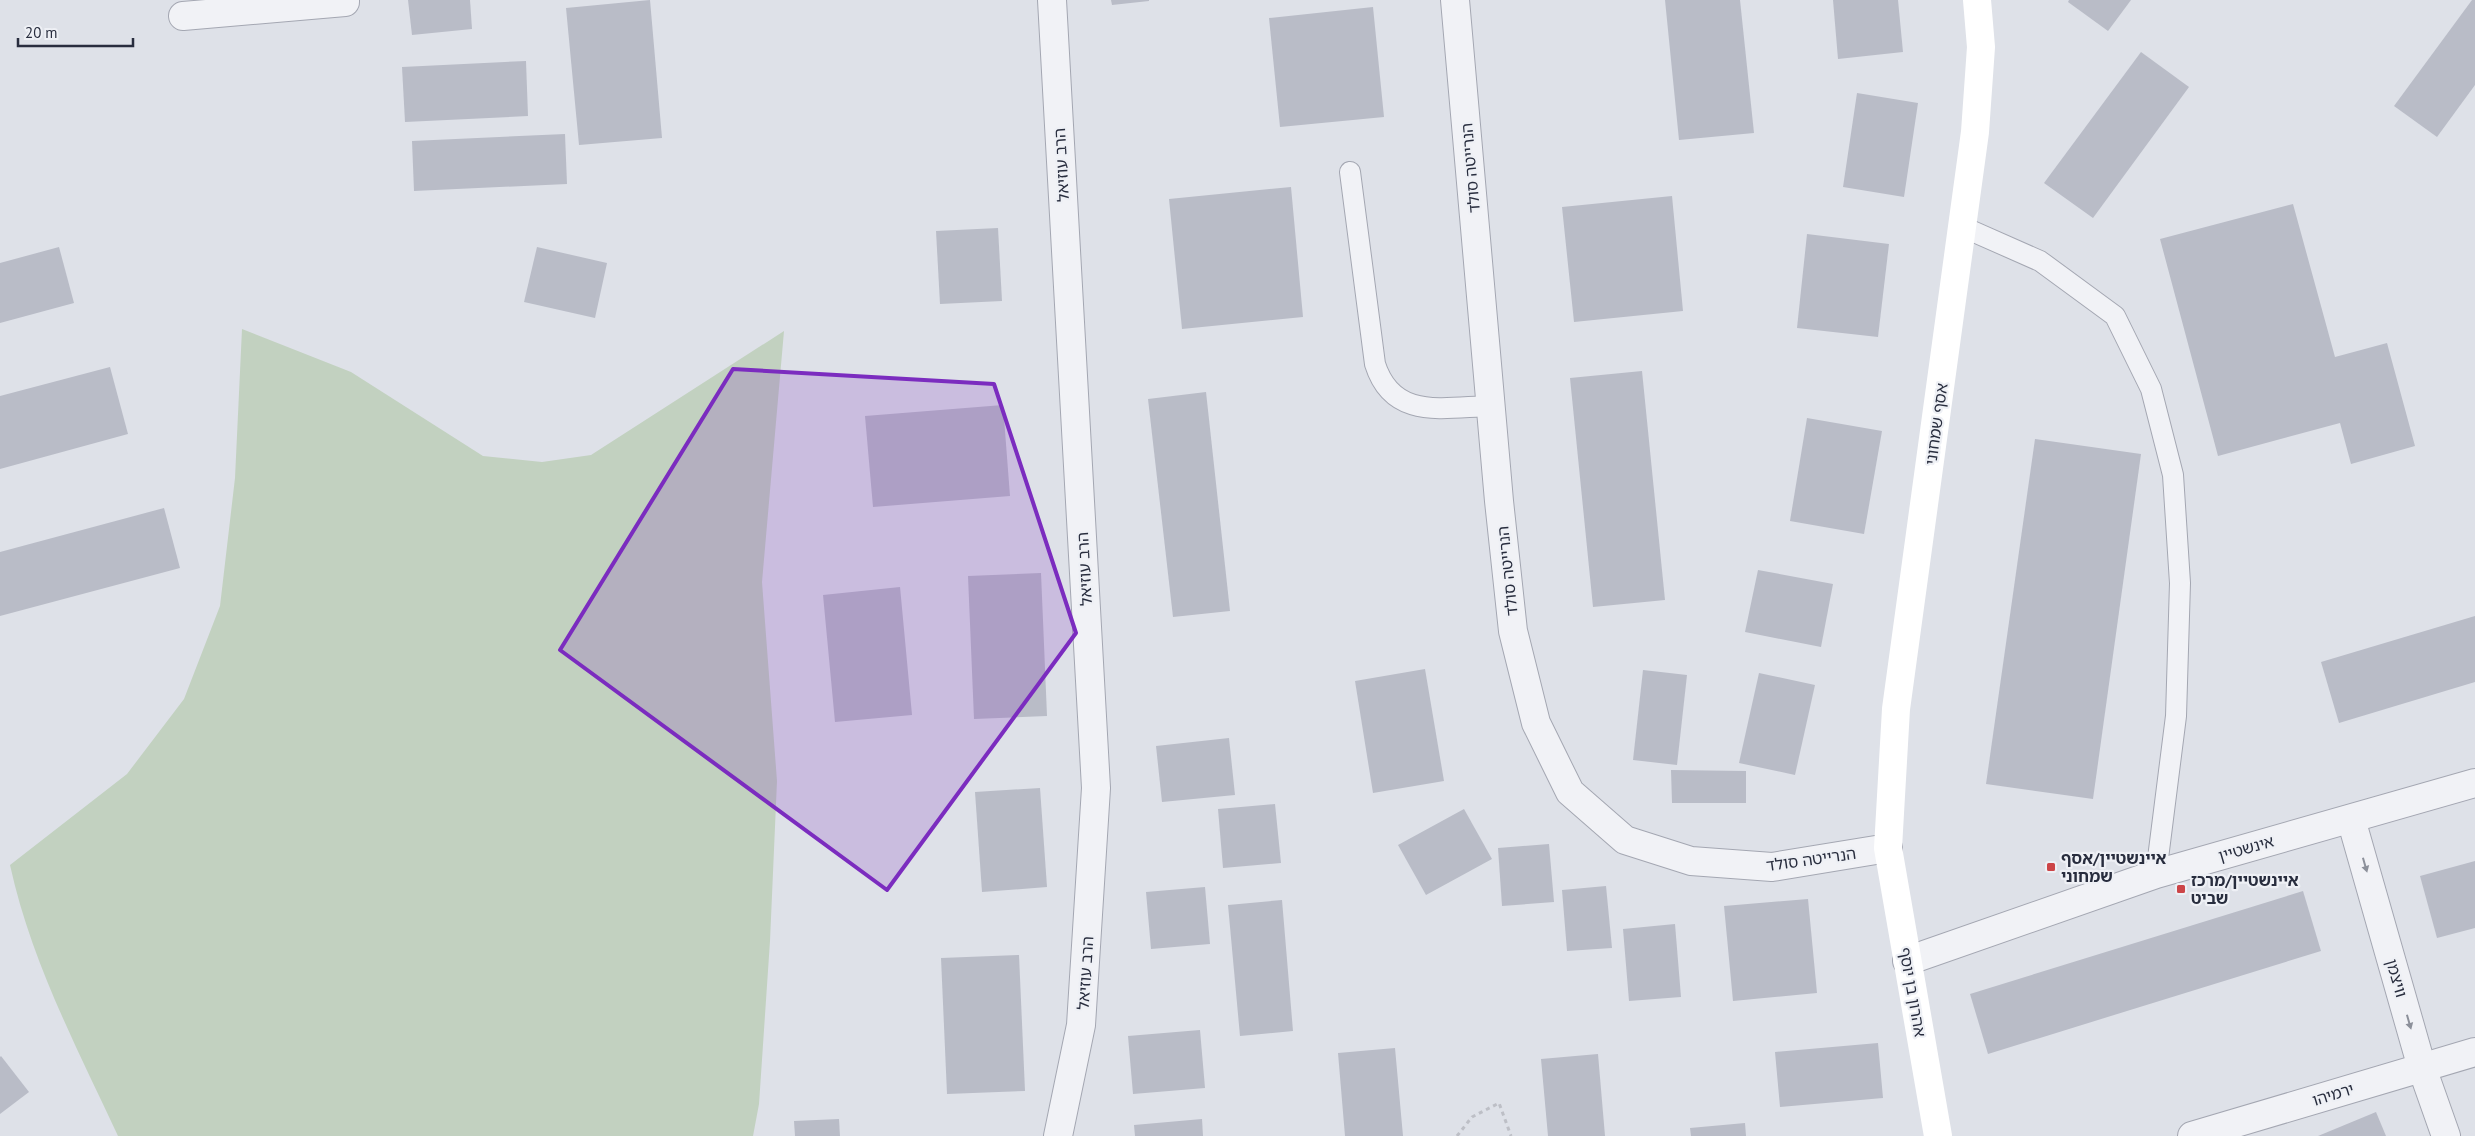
<svg xmlns="http://www.w3.org/2000/svg" width="2475" height="1136" font-family="'PT Sans','Noto Sans Hebrew',sans-serif">
	<style>
		.green { fill: #c2d1c0 }
		.building { fill: #b9bcc7 }
		.lines { fill: none; stroke-linecap: round; stroke-linejoin: round }
		.lane-casing { stroke: #a4a7b2; stroke-width: 22 }
		.street-casing { stroke: #a4a7b2; stroke-width: 30 }
		.path { stroke: #bdbfc6; stroke-width: 3; stroke-dasharray: 4 4; stroke-linecap: butt }
		.lane { stroke: #f1f2f6; stroke-width: 20 }
		.street { stroke: #f1f2f6; stroke-width: 28 }
		.secondary { stroke: #fff; stroke-width: 28 }
		.oneway { fill: #8c909a }
		.marked { fill: #7b2cbf; fill-opacity: 0.2; stroke: #7b2cbf; stroke-width: 4; stroke-linejoin: round }
		.poi-dot { fill: #cc4447; stroke: #eef0f5; stroke-width: 2 }
		.labels { text-anchor: middle; stroke-width: 4.5; stroke-linejoin: round; paint-order: stroke }
		.street-label { font-size: 16px; fill: #282d3e; stroke: #eef0f5 }
		.poi-label { font-size: 16px; font-weight: bold; fill: #282d3e; stroke: #eef0f5; text-anchor: start }
	</style>
	<rect width="100%" height="100%" fill="#dee1e8"/>
	<!-- green -->
	<path class="green" d="M 242,329 L 351,372 L 483,456 L 542,462 L 591,455 L 784,331 L 762,582 L 777,781 L 770,941 L 759,1104 L 753,1136 L 118,1136 C 77,1048 31,961 10,865 L 127,774 L 184,699 L 220,606 L 235,478 Z"/>
	<!-- building -->
	<g class="building">
		<path d="M 408,0 L 470,0 L 472,29 L 412,35 Z"/>
		<path d="M 650,0 L 662,138 L 579,145 L 566,8 Z"/>
		<path d="M 1111,0 L 1149,0 L 1149,1 L 1112,5 Z"/>
		<path d="M 1665,0 L 1740,0 L 1754,133 L 1679,140 Z"/>
		<path d="M 1833,0 L 1898,0 L 1903,52 L 1838,59 Z"/>
		<path d="M 2069,0 L 2131,0 L 2108,31 L 2068,2 Z"/>
		<path d="M 2472,0 L 2475,0 L 2475,85 L 2437,137 L 2394,106 Z"/>
		<path d="M 1373,7 L 1384,117 L 1280,127 L 1269,18 Z"/>
		<path d="M 2141,52 L 2189,87 L 2093,218 L 2044,183 Z"/>
		<path d="M 526,61 L 528,116 L 405,122 L 402,67 Z"/>
		<path d="M 1857,93 L 1918,103 L 1904,197 L 1843,187 Z"/>
		<path d="M 565,134 L 567,184 L 414,191 L 412,141 Z"/>
		<path d="M 1291,187 L 1303,317 L 1182,329 L 1169,199 Z"/>
		<path d="M 1672,196 L 1683,311 L 1574,322 L 1562,207 Z"/>
		<path d="M 2293,204 L 2335,357 L 2387,343 L 2415,446 L 2351,464 L 2340,423 L 2218,456 L 2160,239 Z"/>
		<path d="M 998,228 L 1002,301 L 940,304 L 936,231 Z"/>
		<path d="M 1807,234 L 1889,244 L 1878,337 L 1797,328 Z"/>
		<path d="M 59,247 L 74,303 L 0,323 L 0,263 Z"/>
		<path d="M 537,247 L 607,263 L 595,318 L 524,302 Z"/>
		<path d="M 110,367 L 128,434 L 0,469 L 0,396 Z"/>
		<path d="M 1642,371 L 1665,600 L 1593,607 L 1570,378 Z"/>
		<path d="M 1206,392 L 1230,611 L 1173,617 L 1148,399 Z"/>
		<path d="M 1003,405 L 1010,496 L 873,507 L 865,416 Z"/>
		<path d="M 1807,418 L 1882,431 L 1864,534 L 1790,521 Z"/>
		<path d="M 2035,439 L 2141,454 L 2093,799 L 1986,784 Z"/>
		<path d="M 164,508 L 180,568 L 0,616 L 0,552 Z"/>
		<path d="M 1758,570 L 1833,584 L 1821,647 L 1745,632 Z"/>
		<path d="M 1041,573 L 1047,716 L 974,719 L 968,576 Z"/>
		<path d="M 900,587 L 912,715 L 835,722 L 823,595 Z"/>
		<path d="M 2475,616 L 2475,682 L 2339,723 L 2321,662 Z"/>
		<path d="M 1425,669 L 1444,781 L 1373,793 L 1355,681 Z"/>
		<path d="M 1643,670 L 1687,675 L 1677,765 L 1633,760 Z"/>
		<path d="M 1759,673 L 1815,685 L 1795,775 L 1739,763 Z"/>
		<path d="M 1229,738 L 1235,795 L 1162,802 L 1156,746 Z"/>
		<path d="M 1671,770 L 1746,771 L 1746,803 L 1672,803 Z"/>
		<path d="M 1040,788 L 1047,887 L 982,892 L 975,792 Z"/>
		<path d="M 1275,804 L 1281,863 L 1223,868 L 1218,809 Z"/>
		<path d="M 1464,809 L 1492,859 L 1426,895 L 1398,845 Z"/>
		<path d="M 1549,844 L 1554,902 L 1502,906 L 1498,848 Z"/>
		<path d="M 2475,861 L 2475,928 L 2437,938 L 2420,876 Z"/>
		<path d="M 1606,886 L 1612,948 L 1567,951 L 1562,890 Z"/>
		<path d="M 1205,887 L 1210,944 L 1151,949 L 1146,892 Z"/>
		<path d="M 2303,891 L 2321,951 L 1988,1054 L 1970,994 Z"/>
		<path d="M 1808,899 L 1817,993 L 1733,1001 L 1724,906 Z"/>
		<path d="M 1282,900 L 1293,1031 L 1240,1036 L 1228,905 Z"/>
		<path d="M 1675,924 L 1681,997 L 1629,1001 L 1623,929 Z"/>
		<path d="M 1019,955 L 1025,1091 L 947,1094 L 941,958 Z"/>
		<path d="M 1200,1030 L 1205,1088 L 1133,1094 L 1128,1036 Z"/>
		<path d="M 1878,1043 L 1883,1098 L 1780,1107 L 1775,1052 Z"/>
		<path d="M 1395,1048 L 1403,1136 L 1345,1136 L 1338,1053 Z"/>
		<path d="M 1598,1054 L 1605,1136 L 1548,1136 L 1541,1059 Z"/>
		<path d="M 1,1056 L 29,1092 L 0,1114 L 0,1057 Z"/>
		<path d="M 2376,1112 L 2386,1136 L 2318,1136 Z"/>
		<path d="M 839,1119 L 840,1136 L 795,1136 L 794,1121 Z"/>
		<path d="M 1202,1119 L 1203,1136 L 1135,1136 L 1134,1125 Z"/>
		<path d="M 1745,1123 L 1746,1136 L 1691,1136 L 1690,1128 Z"/>
	</g>
	<g class="lines">
		<defs>
			<g id="lane">
				<path d="M 1350,172 L 1375,364 C 1393,421 1444,407 1491,406"/>
				<path d="M 1963,227 L 2040,261 L 2115,316 L 2151,389 L 2173,475 L 2180,583 L 2176,716 L 2156,874"/>
			</g>
			<g id="street">
				<path d="M 1052,0 L 1096,788 L 1081,1025 L 1058,1136"/>
				<path d="M 1455,0 L 1499,501 L 1513,631 L 1536,723 L 1570,792 L 1625,840 L 1691,861 L 1772,867 L 1888,848"/>
				<path d="M 183,16 L 345,2 L 345,0"/>
				<path d="M 2351,819 L 2422,1068 L 2446,1136"/>
				<path d="M 1907,961 L 2156,874 L 2475,783"/>
				<path d="M 2192,1136 L 2475,1052"/>
			</g>
		</defs>
		<!-- lane casing -->
		<use href="#lane" class="lane-casing"/>
		<!-- street casing -->
		<use href="#street" class="street-casing"/>
		<!-- path -->
		<path class="path" d="M 1457,1136 L 1472,1117 L 1499,1103 L 1511,1136"/>
		<!-- lane -->
		<use href="#lane" class="lane"/>
		<!-- street -->
		<use href="#street" class="street"/>
		<!-- secondary -->
		<path class="secondary" d="M 1938,1136 L 1888,848 L 1896,709 L 1975,132 L 1981,47 L 1977,0"/>
	</g>
	<!-- one-way arrows -->
	<defs><path id="oneway-solid" d="M-6-.8H1V-3.2L6.5 0L1 3.2V.8H-6Z" transform="scale(1.25)"/></defs>
	<g class="oneway">
		<use href="#oneway-solid" transform="translate(2365 865) rotate(74)"/>
		<use href="#oneway-solid" transform="translate(2409 1022) rotate(74)"/>
	</g>
	<!-- marked area -->
	<path class="marked" d="M 733,369 L 994,384 L 1076,633 L 887,890 L 560,650 Z"/>
	<!-- markers -->
	<g class="poi-dot">
		<rect x="2046" y="862" width="10" height="10" rx="2.5"/>
		<rect x="2176" y="884" width="10" height="10" rx="2.5"/>
	</g>
	<g class="labels">
		<!-- street labels -->
		<g class="street-label">
			<text transform="translate(1061 165) rotate(-93)" y="6">הרב עוזיאל</text>
			<text transform="translate(1470 168) rotate(-95)" y="6">הנרייטה סולד</text>
			<text transform="translate(1936 424) rotate(-82)" y="6">אסף שמחוני</text>
			<text transform="translate(1084 569) rotate(-93)" y="6">הרב עוזיאל</text>
			<text transform="translate(1507 571) rotate(-96)" y="6">הנרייטה סולד</text>
			<text transform="translate(2246 848) rotate(-16)" y="6">אינשטיין</text>
			<text transform="translate(1811 859) rotate(-8)" y="6">הנרייטה סולד</text>
			<text transform="translate(1085 973) rotate(-86)" y="6">הרב עוזיאל</text>
			<text transform="translate(2397 978) rotate(74)" y="6">וויצמן</text>
			<text transform="translate(1913 992) rotate(80)" y="6">אהרון בן יוסף</text>
			<text transform="translate(2333 1094) rotate(-17)" y="6">ירמיהו</text>
		</g>
		<!-- poi labels -->
		<g class="poi-label">
			<text x="2061" y="864">איינשטיין/אסף<tspan x="2061" dy="18">שמחוני</tspan></text>
			<text x="2191" y="886">איינשטיין/מרכז<tspan x="2191" dy="18">שביט</tspan></text>
		</g>
	</g>
	<!-- scale -->
	<path d="M18 38v8h115v-8" fill="none" stroke="#282d3e" stroke-width="2.5"/>
	<text x="25" y="38" font-size="15" fill="#282d3e" stroke="#eef0f5" stroke-width="4" paint-order="stroke">20 m</text>
</svg>
